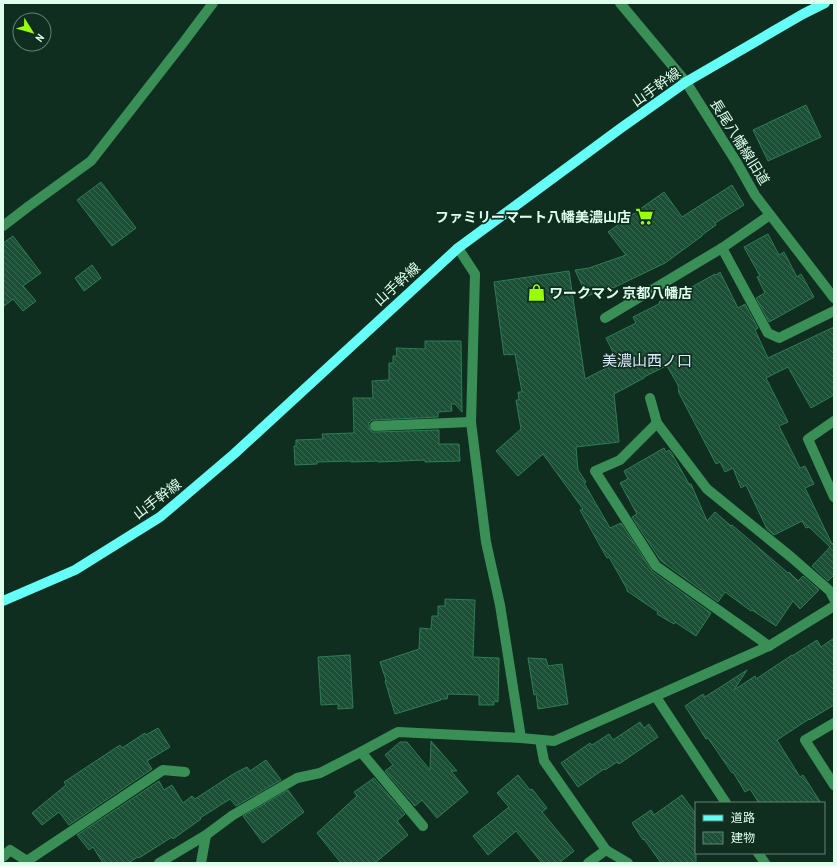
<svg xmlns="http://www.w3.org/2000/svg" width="837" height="866" font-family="'Archivo Narrow','Noto Sans JP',sans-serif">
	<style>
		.building { fill: url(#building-back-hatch); stroke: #2d7d55 }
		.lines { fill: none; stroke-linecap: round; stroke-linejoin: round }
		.minor { stroke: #3a8f57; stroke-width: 10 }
		.major { stroke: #64fff6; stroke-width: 10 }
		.labels { text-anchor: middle; stroke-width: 3.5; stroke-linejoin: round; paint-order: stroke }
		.street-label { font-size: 14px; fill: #ddffec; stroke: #102e1f }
		.poi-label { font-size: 14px; font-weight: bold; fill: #ddffec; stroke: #102e1f; text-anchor: end }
		.neighbourhood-label { font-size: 15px; fill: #dfe9ff; stroke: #102e1f }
	</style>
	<defs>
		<pattern id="building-back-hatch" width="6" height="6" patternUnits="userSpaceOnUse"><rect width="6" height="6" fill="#1c5036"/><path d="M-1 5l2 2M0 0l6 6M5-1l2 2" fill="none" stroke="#3d6a53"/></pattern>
	</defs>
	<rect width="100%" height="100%" fill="#102e1f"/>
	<!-- building -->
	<g class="building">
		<path d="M 806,105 L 821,137 L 768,161 L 753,130 Z"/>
		<path d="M 101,182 L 136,228 L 112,246 L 77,200 Z"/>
		<path d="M 732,185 L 744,205 L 715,223 L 716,225 L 702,235 L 702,236 L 665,263 L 613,288 L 612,287 L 587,296 L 575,270 L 589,268 L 626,255 L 608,232 L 664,192 L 682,217 Z"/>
		<path d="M 768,234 L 779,255 L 784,252 L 797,277 L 801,274 L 814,297 L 769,322 L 756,298 L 765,293 L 757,277 L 760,276 L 744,247 Z"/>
		<path d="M 13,236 L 41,273 L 23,286 L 36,301 L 23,311 L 13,299 L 3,307 L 3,243 Z"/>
		<path d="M 92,265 L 101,278 L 84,291 L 75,278 Z"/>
		<path d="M 569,271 L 585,379 L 618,362 L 606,338 L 636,323 L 633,317 L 659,304 L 659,302 L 671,295 L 672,298 L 715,274 L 716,275 L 720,272 L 738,308 L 745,304 L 758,328 L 755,330 L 768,358 L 834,327 L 834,395 L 811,408 L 788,367 L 766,378 L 788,422 L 779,426 L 800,468 L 805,466 L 814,484 L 805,488 L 832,544 L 834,542 L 834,575 L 828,581 L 812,566 L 830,547 L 809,527 L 806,528 L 802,521 L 774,535 L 767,529 L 746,485 L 741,488 L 733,468 L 725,472 L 720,462 L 716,464 L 679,393 L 678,385 L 667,366 L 666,367 L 666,366 L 644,377 L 644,378 L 614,394 L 619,442 L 576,447 L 578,470 L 586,482 L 584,483 L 610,528 L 621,523 L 652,571 L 711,613 L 696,636 L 675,622 L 674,624 L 657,614 L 658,612 L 627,591 L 627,589 L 609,557 L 607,558 L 580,510 L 583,509 L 543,454 L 518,476 L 496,451 L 521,429 L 516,400 L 519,400 L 518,392 L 522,392 L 515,354 L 509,355 L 508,354 L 504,355 L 494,282 Z"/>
		<path d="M 425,341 L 461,341 L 462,412 L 455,404 L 451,404 L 452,411 L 438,412 L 438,417 L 375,420 L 372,420 L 369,423 L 369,427 L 372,432 L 375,432 L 439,430 L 439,444 L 459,444 L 460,461 L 425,462 L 425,460 L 378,462 L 378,461 L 351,462 L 351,461 L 317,462 L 317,464 L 295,465 L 294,446 L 296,446 L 296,440 L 323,439 L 322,434 L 354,433 L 353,398 L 373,398 L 372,381 L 389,380 L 389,363 L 393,363 L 393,356 L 397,356 L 396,348 L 425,349 Z"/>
		<path d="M 664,448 L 666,452 L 669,450 L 671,452 L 689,484 L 691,484 L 707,521 L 715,512 L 731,526 L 732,525 L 788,573 L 789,572 L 798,581 L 803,576 L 819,590 L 800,609 L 793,601 L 776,626 L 752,610 L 751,611 L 725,592 L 718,602 L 661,561 L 632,517 L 637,514 L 620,483 L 628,479 L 624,471 Z"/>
		<path d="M 445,599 L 475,600 L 473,657 L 499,658 L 498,702 L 494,701 L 494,705 L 479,705 L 479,695 L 448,694 L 447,699 L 441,699 L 441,700 L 395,714 L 385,681 L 386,680 L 380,662 L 419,649 L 420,628 L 431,629 L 432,616 L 438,616 L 438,606 L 445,606 Z"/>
		<path d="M 834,638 L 834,705 L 809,720 L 809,719 L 777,740 L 800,777 L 803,775 L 821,803 L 759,803 L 750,789 L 745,792 L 733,772 L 732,773 L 708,738 L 706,739 L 685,706 L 703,694 L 705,697 L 747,670 L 734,690 L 755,676 L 756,679 L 792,655 L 792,656 L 817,640 L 821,647 Z"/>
		<path d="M 350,655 L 353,708 L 338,709 L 338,704 L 321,705 L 318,657 Z"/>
		<path d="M 528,658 L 546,659 L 548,666 L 562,664 L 568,704 L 538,709 L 536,694 L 534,695 Z"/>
		<path d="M 640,722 L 644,728 L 649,724 L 658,737 L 619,764 L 617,762 L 605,770 L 604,769 L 578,787 L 561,763 L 590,743 L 592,745 L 609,734 L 613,740 Z"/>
		<path d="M 158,728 L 170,747 L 147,761 L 152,769 L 69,825 L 59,812 L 42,825 L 32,813 L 66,785 L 64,782 L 120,745 L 122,748 L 145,733 L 146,735 Z"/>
		<path d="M 431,741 L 457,771 L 451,771 L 468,792 L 437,818 L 422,800 L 415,806 L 385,771 L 393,765 L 385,755 L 400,742 L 407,742 L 430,770 Z"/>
		<path d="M 266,760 L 281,780 L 236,806 L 230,799 L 200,818 L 201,819 L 173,839 L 172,837 L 139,858 L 138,857 L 128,863 L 103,863 L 93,847 L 89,850 L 77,835 L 159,781 L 164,790 L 172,785 L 183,803 L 192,796 L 195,799 L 235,773 L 247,767 L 250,771 Z"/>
		<path d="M 518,775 L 530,790 L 532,789 L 547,808 L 542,812 L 574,851 L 559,863 L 542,863 L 516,831 L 488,855 L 473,836 L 509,807 L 497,793 Z"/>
		<path d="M 374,778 L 405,814 L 397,821 L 408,835 L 375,863 L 341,863 L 317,833 L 357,796 L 354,792 Z"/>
		<path d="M 288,790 L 304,812 L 263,843 L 243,816 Z"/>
		<path d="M 682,795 L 696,814 L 696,863 L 661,863 L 644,839 L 643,840 L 632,823 L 651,810 L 654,815 Z"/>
	</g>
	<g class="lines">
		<!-- minor -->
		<g class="minor">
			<path d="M 620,3 L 686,82 L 737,163 L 755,195 L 834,298"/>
			<path d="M 3,226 L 29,206 L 91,161 L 183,43 L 213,3"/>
			<path d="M 458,248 L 475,274 L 471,422 L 486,542 L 500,605 L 521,738"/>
			<path d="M 722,248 L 768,333 L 779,338 L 834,311"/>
			<path d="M 605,318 L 722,248 L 770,215"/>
			<path d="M 650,398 L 657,423 L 707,489 L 791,557 L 830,591 L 834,599"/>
			<path d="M 834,421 L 808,439 L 834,497"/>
			<path d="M 657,423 L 620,460 L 595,471 L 656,566 L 769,646"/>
			<path d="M 375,426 L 471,422"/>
			<path d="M 656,697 L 726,803"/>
			<path d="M 834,723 L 805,740 L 834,785"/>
			<path d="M 540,740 L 544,761 L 606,850 L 628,863"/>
			<path d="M 361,752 L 423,826"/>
			<path d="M 758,853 L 765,863"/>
			<path d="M 3,857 L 10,850 L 27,861 L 163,770 L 185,772"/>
			<path d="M 159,863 L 206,835 L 233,815 L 297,778 L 320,773 L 361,752 L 398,732 L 521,738 L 554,741 L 769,646 L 834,606"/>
			<path d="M 201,863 L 206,835"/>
			<path d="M 588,863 L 606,850"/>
		</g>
		<!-- major -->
		<path class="major" d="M 3,601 L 75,570 L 160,517 L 234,454 L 458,248 L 621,128 L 686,82 L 803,14 L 825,3"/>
	</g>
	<!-- icons -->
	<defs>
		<symbol id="supermarket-bare" viewBox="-9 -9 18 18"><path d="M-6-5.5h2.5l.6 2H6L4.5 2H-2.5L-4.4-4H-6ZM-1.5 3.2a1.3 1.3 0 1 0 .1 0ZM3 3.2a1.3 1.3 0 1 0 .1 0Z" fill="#99ff09" stroke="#102e1f" stroke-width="2.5" paint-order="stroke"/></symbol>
		<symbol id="shop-bare" viewBox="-9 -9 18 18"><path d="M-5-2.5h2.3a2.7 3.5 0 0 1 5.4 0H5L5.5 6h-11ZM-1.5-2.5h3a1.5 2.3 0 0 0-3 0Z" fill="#99ff09" stroke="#102e1f" stroke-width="2.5" paint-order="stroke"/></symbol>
	</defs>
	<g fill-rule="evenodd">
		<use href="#supermarket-bare" x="632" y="204" width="25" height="25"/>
		<use href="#shop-bare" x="524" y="280" width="25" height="25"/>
	</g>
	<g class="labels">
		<!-- street labels -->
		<g class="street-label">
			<text transform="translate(656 87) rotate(-35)" y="5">山手幹線</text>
			<text transform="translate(740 142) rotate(58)" y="5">長尾八幡線旧道</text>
			<text transform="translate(397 284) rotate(-42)" y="5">山手幹線</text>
			<text transform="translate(157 499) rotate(-37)" y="5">山手幹線</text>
		</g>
		<!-- poi labels -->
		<g class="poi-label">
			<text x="631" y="222">ファミリーマート八幡美濃山店</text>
			<text x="549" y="298" text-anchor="start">ワークマン 京都八幡店</text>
		</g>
		<!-- neighbourhood labels -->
		<g class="neighbourhood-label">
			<text x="647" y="366">美濃山西ノ口</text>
		</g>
	</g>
	<!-- border -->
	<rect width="837" height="866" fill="none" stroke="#ddffec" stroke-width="8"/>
	<!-- legend -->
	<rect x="695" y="802" width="130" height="52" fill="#102e1f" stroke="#628271"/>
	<rect x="703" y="815" width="20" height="6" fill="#64fff6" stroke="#628271"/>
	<text x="731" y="822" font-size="12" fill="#ddffec">道路</text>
	<rect x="703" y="832" width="20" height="12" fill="url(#building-back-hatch)" stroke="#628271"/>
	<text x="731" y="842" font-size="12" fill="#ddffec">建物</text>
	<!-- north arrow -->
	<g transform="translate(32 32) rotate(127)"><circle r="19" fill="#102e1f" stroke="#628271"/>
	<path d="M0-3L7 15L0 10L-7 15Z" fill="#99ff09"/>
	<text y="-6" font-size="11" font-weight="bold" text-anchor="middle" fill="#ddffec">N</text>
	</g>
</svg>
